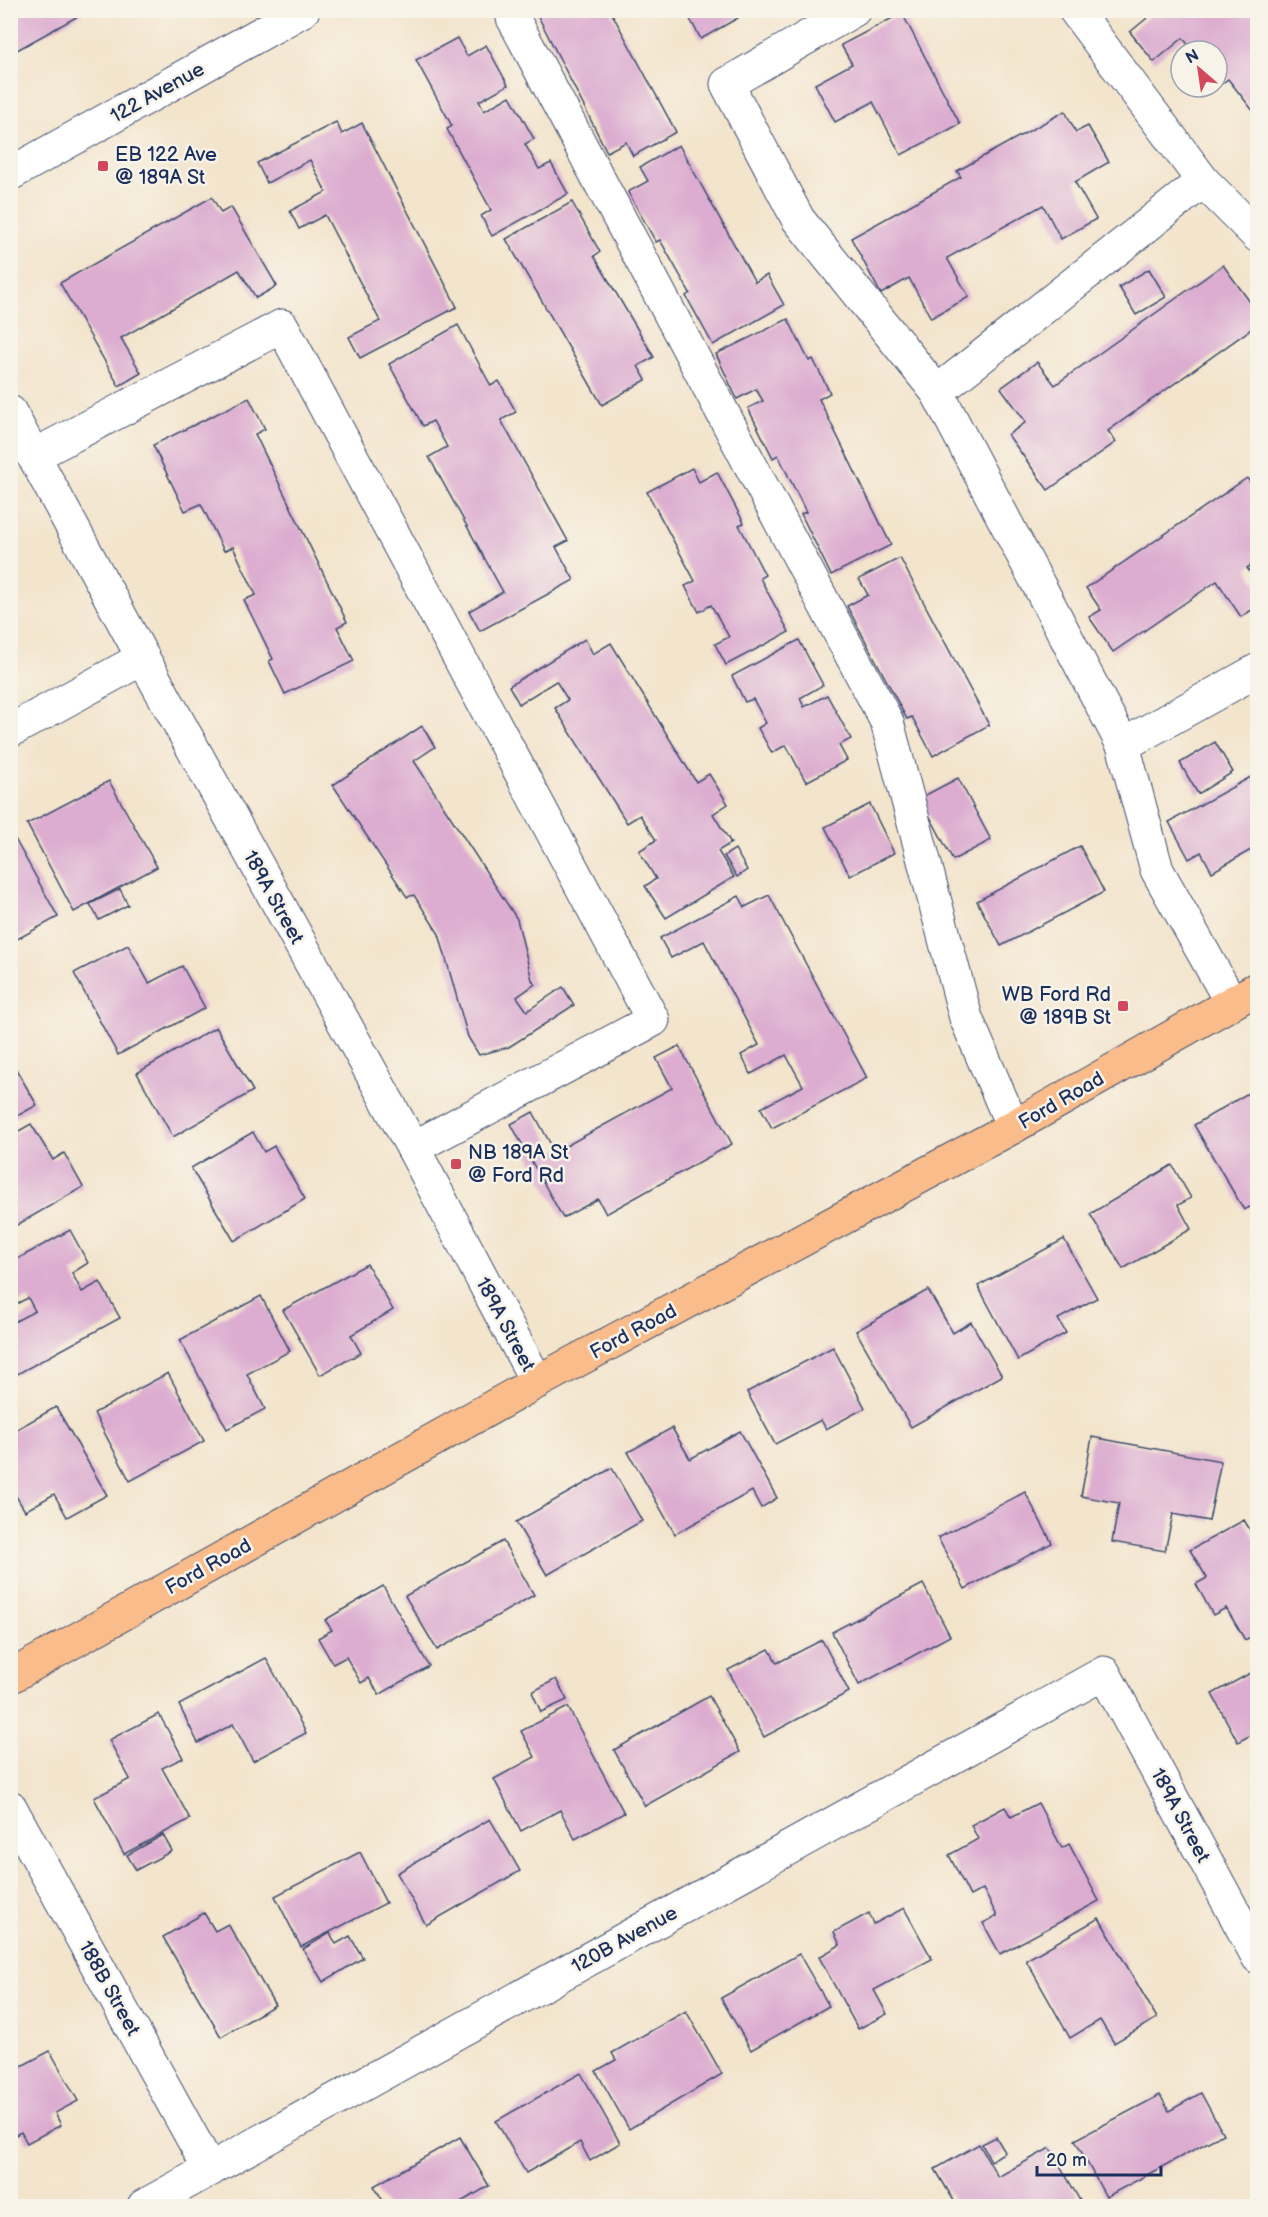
<svg xmlns="http://www.w3.org/2000/svg" width="1268" height="2217" font-family="'Balsamiq Sans',sans-serif">
	<style>
		.building { fill: #dcadd0 }
		.lines { fill: none; stroke-linecap: round; stroke-linejoin: round }
		.minor-casing { stroke: #3b4a6e; stroke-width: 35 }
		.major-casing { stroke: #3b4a6e; stroke-width: 35 }
		.minor { stroke: #fff; stroke-width: 33 }
		.major { stroke: #f9bc8a; stroke-width: 33 }
		.poi-dot { fill: #d1495b; stroke: #f7f3e8; stroke-width: 2 }
		.labels { text-anchor: middle; stroke-width: 5; stroke-linejoin: round; paint-order: stroke }
		.street-label { font-size: 20px; fill: #1b2f5e; stroke: #f7f3e8 }
		.poi-label { font-size: 20px; fill: #1b2f5e; stroke: #f7f3e8; text-anchor: start }
	</style>
	<rect width="100%" height="100%" fill="#f7f3e8"/>
	<filter id="ink" filterUnits="userSpaceOnUse"><feTurbulence type="fractalNoise" baseFrequency=".0167" numOctaves="2"/><feDisplacementMap in="SourceGraphic" scale="12" xChannelSelector="R" yChannelSelector="G"/><feConvolveMatrix kernelMatrix="1 2 1 2 8 2 1 2 1" color-interpolation-filters="sRGB"/></filter>
	<filter id="wash" filterUnits="userSpaceOnUse"><feTurbulence type="fractalNoise" baseFrequency=".008" numOctaves="4" result="noise"/><feDisplacementMap in="SourceGraphic" scale="24" xChannelSelector="R" yChannelSelector="G"/><feGaussianBlur stdDeviation="1.35" result="paint"/><feColorMatrix in="noise" values="0 0 0 0 0 0 0 0 0 0 0 0 0 0 0 0 0 1.4 0 .05"/><feComposite in="paint" operator="in"/></filter>
	<g filter="url(#wash)">
		<rect width="100%" height="100%" fill="#f3e4cc"/>
		<g id="blocks">
			<!-- building -->
			<g class="building">
				<path d="M 10,10 L 89,10 L 10,54 Z"/>
				<path d="M 535,10 L 610,10 L 676,132 L 633,156 L 626,142 L 607,152 Z"/>
				<path d="M 685,10 L 734,10 L 738,18 L 701,39 Z"/>
				<path d="M 1157,10 L 1252,10 L 1258,17 L 1258,117 L 1228,79 L 1220,85 L 1217,81 L 1217,51 L 1193,51 L 1183,38 L 1154,62 L 1130,32 Z"/>
				<path d="M 902,13 L 960,124 L 901,155 L 873,102 L 835,122 L 815,84 L 852,64 L 841,45 Z"/>
				<path d="M 457,38 L 467,56 L 486,45 L 508,85 L 479,101 L 484,111 L 510,96 L 534,139 L 525,144 L 539,169 L 551,163 L 568,194 L 492,236 L 481,216 L 491,210 L 447,129 L 452,126 L 416,60 Z"/>
				<path d="M 1065,111 L 1076,132 L 1088,126 L 1109,162 L 1075,182 L 1096,219 L 1061,239 L 1043,205 L 947,258 L 969,297 L 931,318 L 909,278 L 881,294 L 851,238 L 961,177 L 957,171 Z"/>
				<path d="M 336,122 L 342,134 L 362,123 L 457,307 L 360,358 L 349,337 L 380,321 L 325,215 L 299,229 L 290,211 L 326,192 L 310,160 L 267,183 L 257,163 Z"/>
				<path d="M 679,145 L 755,282 L 767,275 L 784,305 L 713,345 L 686,296 L 690,293 L 660,240 L 656,242 L 628,192 L 648,181 L 640,167 Z"/>
				<path d="M 212,197 L 221,213 L 231,207 L 277,286 L 256,298 L 239,270 L 121,338 L 141,373 L 119,386 L 60,283 Z"/>
				<path d="M 572,202 L 600,252 L 594,256 L 654,357 L 638,366 L 646,380 L 602,405 L 506,239 Z"/>
				<path d="M 1223,265 L 1258,313 L 1258,324 L 1108,431 L 1116,442 L 1048,490 L 1008,435 L 1026,422 L 1001,388 L 1037,362 L 1055,385 Z"/>
				<path d="M 1149,269 L 1166,297 L 1136,315 L 1119,287 Z"/>
				<path d="M 788,319 L 809,361 L 813,359 L 830,393 L 819,399 L 891,545 L 831,575 L 801,514 L 806,512 L 778,455 L 773,458 L 748,408 L 763,401 L 756,389 L 737,399 L 716,354 Z"/>
				<path d="M 458,325 L 491,386 L 499,381 L 516,412 L 501,420 L 568,541 L 556,547 L 574,580 L 480,631 L 469,611 L 503,592 L 429,457 L 447,447 L 433,421 L 423,426 L 389,364 Z"/>
				<path d="M 249,398 L 265,429 L 255,434 L 347,622 L 337,627 L 354,661 L 285,694 L 269,661 L 273,659 L 244,600 L 256,595 L 233,547 L 224,551 L 201,504 L 185,511 L 153,445 Z"/>
				<path d="M 692,468 L 699,482 L 717,472 L 744,523 L 739,525 L 765,575 L 760,578 L 789,632 L 726,665 L 715,644 L 729,637 L 711,605 L 699,612 L 685,586 L 695,581 L 647,492 Z"/>
				<path d="M 1247,478 L 1258,492 L 1258,561 L 1247,568 L 1258,584 L 1258,606 L 1241,617 L 1217,581 L 1113,652 L 1089,617 L 1101,610 L 1086,588 Z"/>
				<path d="M 900,558 L 989,725 L 933,756 L 912,717 L 907,719 L 847,606 L 868,595 L 859,579 Z"/>
				<path d="M 585,639 L 593,654 L 611,643 L 696,782 L 709,774 L 728,804 L 713,814 L 731,843 L 718,851 L 734,877 L 666,918 L 645,886 L 656,879 L 639,851 L 656,840 L 640,815 L 627,823 L 555,708 L 568,700 L 556,681 L 519,704 L 509,686 Z"/>
				<path d="M 799,640 L 823,685 L 800,698 L 804,707 L 827,695 L 851,739 L 839,745 L 847,760 L 806,782 L 786,745 L 772,753 L 758,728 L 766,723 L 753,699 L 745,702 L 732,676 Z"/>
				<path d="M 422,726 L 435,747 L 414,761 L 517,919 L 532,980 L 535,984 L 517,997 L 527,1011 L 563,987 L 574,1005 L 509,1047 L 479,1055 L 468,1037 L 439,934 L 414,895 L 407,897 L 333,785 Z"/>
				<path d="M 1215,742 L 1233,772 L 1198,794 L 1180,763 Z"/>
				<path d="M 1258,773 L 1258,846 L 1212,872 L 1201,852 L 1189,859 L 1169,822 Z"/>
				<path d="M 958,778 L 991,840 L 953,860 L 920,798 Z"/>
				<path d="M 109,781 L 157,867 L 74,912 L 27,824 Z"/>
				<path d="M 870,804 L 894,853 L 850,876 L 825,827 Z"/>
				<path d="M 10,830 L 58,917 L 10,943 Z"/>
				<path d="M 1080,846 L 1104,892 L 1001,946 L 977,901 Z"/>
				<path d="M 735,849 L 747,870 L 737,877 L 724,856 Z"/>
				<path d="M 120,889 L 128,905 L 99,920 L 90,904 Z"/>
				<path d="M 769,895 L 867,1078 L 772,1128 L 761,1108 L 803,1086 L 786,1055 L 751,1074 L 741,1055 L 759,1045 L 704,941 L 671,958 L 660,938 L 739,896 L 745,907 Z"/>
				<path d="M 128,945 L 149,983 L 182,966 L 205,1008 L 118,1055 L 74,973 Z"/>
				<path d="M 216,1027 L 253,1091 L 173,1137 L 137,1073 Z"/>
				<path d="M 679,1046 L 732,1144 L 606,1214 L 598,1199 L 563,1218 L 511,1124 L 533,1112 L 555,1152 L 672,1088 L 656,1058 Z"/>
				<path d="M 10,1059 L 37,1105 L 10,1120 Z"/>
				<path d="M 1248,1093 L 1258,1109 L 1258,1203 L 1244,1210 L 1194,1125 Z"/>
				<path d="M 31,1124 L 53,1160 L 64,1153 L 83,1187 L 10,1229 L 10,1136 Z"/>
				<path d="M 253,1132 L 264,1152 L 274,1146 L 305,1199 L 234,1241 L 191,1168 Z"/>
				<path d="M 1172,1165 L 1191,1198 L 1178,1205 L 1191,1229 L 1123,1269 L 1090,1214 Z"/>
				<path d="M 70,1230 L 88,1263 L 72,1273 L 82,1292 L 100,1282 L 120,1318 L 10,1378 L 10,1324 L 35,1311 L 28,1298 L 10,1307 L 10,1263 Z"/>
				<path d="M 1064,1239 L 1097,1298 L 1058,1319 L 1066,1333 L 1018,1360 L 978,1286 Z"/>
				<path d="M 367,1264 L 393,1310 L 351,1335 L 361,1353 L 320,1375 L 283,1310 Z"/>
				<path d="M 928,1290 L 953,1333 L 971,1322 L 1002,1376 L 911,1427 L 856,1331 Z"/>
				<path d="M 261,1296 L 290,1351 L 247,1374 L 265,1409 L 227,1429 L 180,1340 Z"/>
				<path d="M 833,1347 L 865,1408 L 826,1429 L 821,1420 L 775,1444 L 747,1392 Z"/>
				<path d="M 168,1373 L 204,1441 L 130,1481 L 94,1413 Z"/>
				<path d="M 56,1407 L 107,1495 L 67,1517 L 54,1494 L 25,1511 L 10,1486 L 10,1433 Z"/>
				<path d="M 672,1428 L 690,1459 L 740,1431 L 777,1498 L 761,1508 L 752,1491 L 675,1534 L 628,1452 Z"/>
				<path d="M 1092,1437 L 1221,1461 L 1209,1521 L 1173,1514 L 1165,1551 L 1112,1542 L 1119,1503 L 1081,1496 Z"/>
				<path d="M 612,1468 L 642,1521 L 547,1575 L 516,1522 Z"/>
				<path d="M 1025,1492 L 1052,1543 L 965,1589 L 938,1538 Z"/>
				<path d="M 1244,1520 L 1258,1543 L 1258,1633 L 1245,1640 L 1226,1608 L 1213,1615 L 1196,1584 L 1207,1578 L 1190,1550 Z"/>
				<path d="M 503,1541 L 534,1595 L 437,1650 L 405,1596 Z"/>
				<path d="M 923,1584 L 950,1636 L 859,1685 L 832,1632 Z"/>
				<path d="M 383,1586 L 429,1666 L 379,1695 L 369,1678 L 361,1683 L 346,1657 L 333,1664 L 318,1638 L 332,1630 L 325,1620 Z"/>
				<path d="M 822,1640 L 849,1692 L 764,1737 L 728,1670 L 769,1649 L 777,1663 Z"/>
				<path d="M 266,1658 L 306,1733 L 253,1761 L 233,1724 L 198,1743 L 179,1705 Z"/>
				<path d="M 1258,1669 L 1258,1731 L 1238,1742 L 1212,1694 Z"/>
				<path d="M 556,1679 L 567,1700 L 541,1712 L 532,1692 Z"/>
				<path d="M 709,1696 L 740,1752 L 645,1806 L 614,1750 Z"/>
				<path d="M 568,1707 L 624,1813 L 575,1839 L 560,1810 L 521,1831 L 494,1779 L 535,1757 L 521,1731 Z"/>
				<path d="M 159,1714 L 183,1758 L 162,1768 L 190,1819 L 124,1854 L 94,1798 L 130,1779 L 109,1740 Z"/>
				<path d="M 1038,1803 L 1062,1848 L 1069,1844 L 1099,1901 L 1000,1954 L 983,1923 L 997,1916 L 983,1889 L 970,1896 L 949,1855 L 978,1839 L 971,1825 L 1005,1807 L 1011,1817 Z"/>
				<path d="M 490,1819 L 520,1871 L 426,1925 L 397,1873 Z"/>
				<path d="M 163,1835 L 172,1851 L 136,1870 L 127,1855 Z"/>
				<path d="M 360,1852 L 386,1903 L 301,1947 L 275,1896 Z"/>
				<path d="M 904,1908 L 932,1959 L 874,1990 L 887,2014 L 858,2029 L 819,1957 L 840,1945 L 834,1932 L 869,1913 L 874,1924 Z"/>
				<path d="M 204,1913 L 215,1931 L 228,1924 L 275,2005 L 221,2037 L 163,1937 Z"/>
				<path d="M 1099,1918 L 1157,2018 L 1114,2043 L 1100,2020 L 1070,2038 L 1026,1960 Z"/>
				<path d="M 330,1933 L 336,1944 L 350,1936 L 363,1958 L 323,1982 L 303,1949 Z"/>
				<path d="M 799,1954 L 829,2006 L 751,2050 L 721,1998 Z"/>
				<path d="M 686,2011 L 722,2074 L 629,2129 L 596,2071 L 616,2060 L 612,2053 Z"/>
				<path d="M 50,2051 L 78,2101 L 55,2113 L 61,2125 L 27,2143 L 21,2132 L 10,2138 L 10,2072 Z"/>
				<path d="M 581,2073 L 620,2143 L 590,2161 L 580,2142 L 526,2173 L 496,2121 Z"/>
				<path d="M 1201,2093 L 1223,2134 L 1106,2197 L 1075,2140 L 1160,2095 L 1169,2111 Z"/>
				<path d="M 460,2137 L 489,2186 L 454,2206 L 386,2206 L 374,2186 Z"/>
				<path d="M 996,2137 L 1005,2152 L 991,2161 L 982,2144 Z"/>
				<path d="M 979,2144 L 998,2177 L 1050,2148 L 1083,2206 L 957,2206 L 935,2169 Z"/>
			</g>
		</g>
	</g>
	<g filter="url(#ink)">
		<use href="#blocks" fill-opacity="0" stroke="#3b4a6e" stroke-width="1.5"/>
		<g class="lines">
			<defs>
				<g id="minor">
					<path d="M 854,10 L 727,84 L 798,219 L 937,392 L 1123,745 L 1157,870 L 1231,1002"/>
					<path d="M 1075,10 L 1203,181 L 1258,236"/>
					<path d="M 513,18 L 887,722 L 966,1018 L 1013,1127"/>
					<path d="M 10,174 L 303,10"/>
					<path d="M 937,392 L 1203,181"/>
					<path d="M 10,412 L 143,658 L 413,1148 L 537,1382"/>
					<path d="M 33,456 L 282,326 L 653,1020 L 413,1148"/>
					<path d="M 10,731 L 143,658"/>
					<path d="M 1123,745 L 1258,670"/>
					<path d="M 10,1807 L 210,2170"/>
					<path d="M 144,2206 L 1104,1673 L 1258,1957"/>
				</g>
				<path id="major" d="M 10,1677 L 537,1382 L 1013,1127 L 1258,988"/>
			</defs>
			<!-- minor casing -->
			<use href="#minor" class="minor-casing"/>
			<!-- major casing -->
			<use href="#major" class="major-casing"/>
			<!-- minor -->
			<use href="#minor" class="minor"/>
			<!-- major -->
			<use href="#major" class="major"/>
		</g>
	</g>
	<!-- markers -->
	<g class="poi-dot">
		<rect x="97" y="160" width="12" height="12" rx="3"/>
		<rect x="1117" y="1000" width="12" height="12" rx="3"/>
		<rect x="450" y="1158" width="12" height="12" rx="3"/>
	</g>
	<g class="labels">
		<!-- street labels -->
		<g class="street-label">
			<text transform="translate(157 92) rotate(-29)" y="7">122 Avenue</text>
			<text transform="translate(274 897) rotate(61)" y="7">189A Street</text>
			<text transform="translate(1061 1100) rotate(-30)" y="7">Ford Road</text>
			<text transform="translate(506 1324) rotate(62)" y="7">189A Street</text>
			<text transform="translate(633 1331) rotate(-28)" y="7">Ford Road</text>
			<text transform="translate(208 1566) rotate(-29)" y="7">Ford Road</text>
			<text transform="translate(1181 1815) rotate(62)" y="7">189A Street</text>
			<text transform="translate(624 1939) rotate(-29)" y="7">120B Avenue</text>
			<text transform="translate(110 1988) rotate(61)" y="7">188B Street</text>
		</g>
		<!-- poi labels -->
		<g class="poi-label">
			<text x="115" y="161">EB 122 Ave<tspan x="115" dy="23">@ 189A St</tspan></text>
			<text x="1111" y="1001" text-anchor="end">WB Ford Rd<tspan x="1111" dy="23">@ 189B St</tspan></text>
			<text x="468" y="1159">NB 189A St<tspan x="468" dy="23">@ Ford Rd</tspan></text>
		</g>
	</g>
	<!-- margin -->
	<rect width="1268" height="2217" fill="none" stroke="#f7f3e8" stroke-width="36"/>
	<!-- north arrow -->
	<g transform="translate(1199 69) rotate(331)"><circle r="28" fill="#f7f3e8" stroke="#9fa5b1" stroke-width="1.5"/>
	<path d="M0-4.5L10 22L0 15L-10 22Z" fill="#d1495b"/>
	<text y="-9" font-size="16" font-weight="bold" text-anchor="middle" fill="#1b2f5e">N</text>
	</g>
	<!-- scale -->
	<path d="M1037 2166v9h124v-9" fill="none" stroke="#1b2f5e" stroke-width="3"/>
	<text x="1046" y="2166" font-size="18" fill="#1b2f5e" stroke="#f7f3e8" stroke-width="4.5" paint-order="stroke">20 m</text>
</svg>
